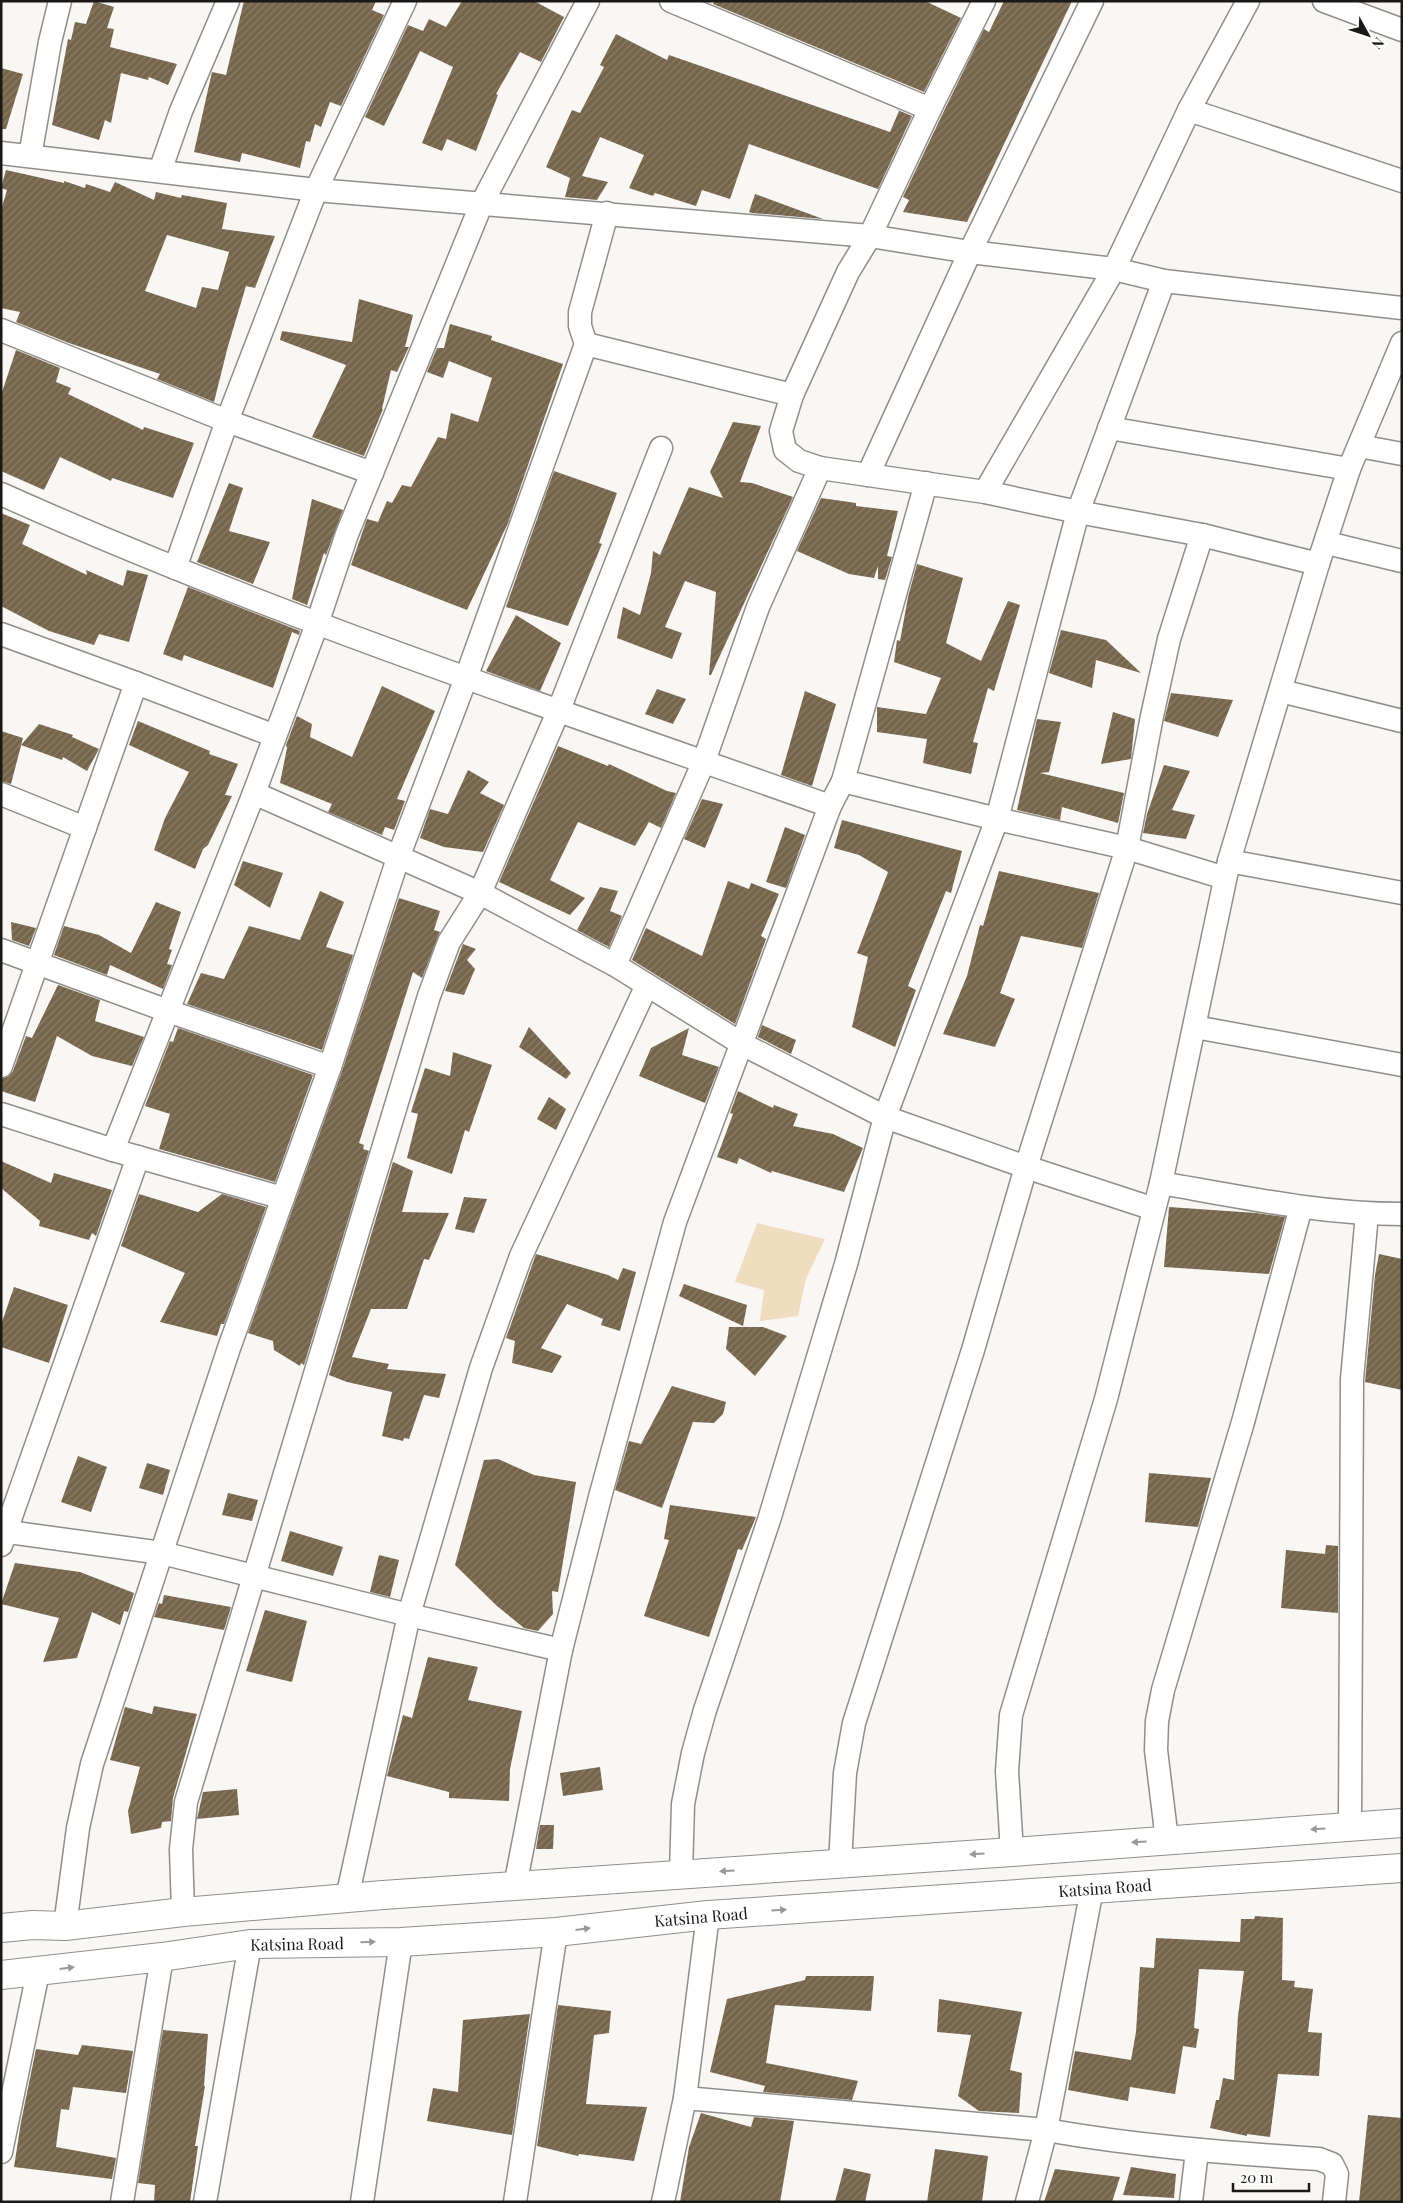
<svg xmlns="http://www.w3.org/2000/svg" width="1403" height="2203" font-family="'Playfair Display',serif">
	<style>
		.park { fill: #f0dcbf }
		.building { fill: url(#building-hatch); fill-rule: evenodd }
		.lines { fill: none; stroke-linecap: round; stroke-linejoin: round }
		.minor-casing { stroke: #908e8b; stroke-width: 25 }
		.trunk-casing { stroke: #908e8b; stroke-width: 30 }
		.minor { stroke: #fff; stroke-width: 22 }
		.trunk { stroke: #fff; stroke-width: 28 }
		.oneway { fill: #989897 }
		.labels { text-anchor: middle; stroke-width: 4; stroke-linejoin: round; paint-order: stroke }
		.street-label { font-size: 16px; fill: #1a1918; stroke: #fff }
	</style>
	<defs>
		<pattern id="building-hatch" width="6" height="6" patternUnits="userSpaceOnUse" patternTransform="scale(1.25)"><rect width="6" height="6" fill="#76654a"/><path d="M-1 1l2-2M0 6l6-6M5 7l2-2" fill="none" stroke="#8a7e6c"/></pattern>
	</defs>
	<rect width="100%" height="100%" fill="#f9f7f4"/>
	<!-- park -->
	<path class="park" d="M 757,1223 L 825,1239 L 806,1279 L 798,1316 L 760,1321 L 764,1290 L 735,1282 Z"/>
	<!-- building -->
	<g class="building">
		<path d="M 94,1 L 114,7 L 107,28 L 114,29 L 110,47 L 177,64 L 168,85 L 149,77 L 148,80 L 121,73 L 111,123 L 105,120 L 99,140 L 52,125 L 68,39 L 71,40 L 75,22 L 86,24 Z"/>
		<path d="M 244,1 L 376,1 L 372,10 L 384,15 L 341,106 L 330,102 L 321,127 L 315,124 L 310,142 L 306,141 L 300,168 L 242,153 L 240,162 L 194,152 L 212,72 L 226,75 Z"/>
		<path d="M 462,1 L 534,1 L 564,17 L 541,62 L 520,52 L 496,94 L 498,95 L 476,151 L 447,139 L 442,151 L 422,143 L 453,67 L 420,51 L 384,126 L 365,117 L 408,25 L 423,31 L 429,19 L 446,27 Z"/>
		<path d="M 715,1 L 925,1 L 961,18 L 924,92 L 713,4 Z"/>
		<path d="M 1004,1 L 1072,1 L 967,222 L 903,212 L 909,200 L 903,197 L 942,115 L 984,29 L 989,32 Z"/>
		<path d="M 616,34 L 667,60 L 669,55 L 890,132 L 899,111 L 895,109 L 912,116 L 878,189 L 749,144 L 730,199 L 702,190 L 696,206 L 655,193 L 653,196 L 629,188 L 644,155 L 600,137 L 582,176 L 608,182 L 597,200 L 565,197 L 570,178 L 546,167 L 572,110 L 580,113 L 604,67 L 600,65 Z"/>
		<path d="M 1,68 L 23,74 L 6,129 L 1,129 Z"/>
		<path d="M 6,170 L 64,183 L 64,181 L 85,188 L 86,184 L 110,192 L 115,182 L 154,200 L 156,192 L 181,198 L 182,195 L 227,203 L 222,229 L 275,236 L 255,288 L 246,286 L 228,346 L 214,402 L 157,379 L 160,374 L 69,343 L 16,322 L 20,312 L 1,308 L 1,210 L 7,190 L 1,188 ZM 167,235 L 229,252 L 218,290 L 202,287 L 196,308 L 145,291 Z"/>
		<path d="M 755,194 L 823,219 L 752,213 L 749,212 Z"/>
		<path d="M 359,299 L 413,315 L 405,347 L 409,347 L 397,372 L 391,370 L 382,409 L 383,409 L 364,456 L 312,437 L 346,365 L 280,340 L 282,331 L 352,342 Z"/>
		<path d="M 450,324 L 492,336 L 491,340 L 563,364 L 508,523 L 467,610 L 351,565 L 367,519 L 378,522 L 387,501 L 392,503 L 402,485 L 411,487 L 438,437 L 446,439 L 451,413 L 478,422 L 492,378 L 449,361 L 443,378 L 427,372 L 437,348 L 444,348 Z"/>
		<path d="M 16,350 L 60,368 L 56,382 L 71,388 L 68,394 L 143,430 L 144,427 L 194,443 L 173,498 L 112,478 L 111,481 L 60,457 L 44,490 L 1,471 L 1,395 Z"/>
		<path d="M 733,422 L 761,426 L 740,482 L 752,483 L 793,497 L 711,675 L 709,675 L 716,592 L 685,581 L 665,627 L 682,633 L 672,659 L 617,638 L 623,607 L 640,615 L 651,573 L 653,551 L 660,555 L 689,487 L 723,498 L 710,472 Z"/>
		<path d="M 554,471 L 617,493 L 599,543 L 602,544 L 568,626 L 506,607 Z"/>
		<path d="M 229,483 L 243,488 L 229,531 L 270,542 L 253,584 L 197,562 Z"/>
		<path d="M 821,498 L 856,503 L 856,506 L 898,511 L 887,556 L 892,557 L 885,580 L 878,579 L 878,566 L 874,578 L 849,574 L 797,551 Z"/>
		<path d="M 312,499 L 343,510 L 326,555 L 324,553 L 307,605 L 292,599 Z"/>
		<path d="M 1,513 L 30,525 L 22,544 L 87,575 L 86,570 L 123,586 L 127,570 L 148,575 L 129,642 L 99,634 L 94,645 L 49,631 L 1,606 Z"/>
		<path d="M 917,564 L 963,578 L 946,643 L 981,661 L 1008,601 L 1020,605 L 994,691 L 988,688 L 973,742 L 978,743 L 971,774 L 923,763 L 927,739 L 877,732 L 877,707 L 926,714 L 941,678 L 894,662 L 897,640 L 900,641 L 908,597 Z"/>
		<path d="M 188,587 L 300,631 L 299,635 L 292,632 L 273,688 L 184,655 L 182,661 L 163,654 Z"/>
		<path d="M 516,615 L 561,643 L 540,691 L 486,671 Z"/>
		<path d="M 1061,630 L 1106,640 L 1141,673 L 1096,660 L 1092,688 L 1049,673 Z"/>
		<path d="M 382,686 L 435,711 L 397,799 L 405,801 L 394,830 L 385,827 L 382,835 L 328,812 L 332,804 L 280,783 L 287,748 L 286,745 L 297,716 L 312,724 L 310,737 L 352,757 Z"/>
		<path d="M 657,689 L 686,699 L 673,724 L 645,714 Z"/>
		<path d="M 805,691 L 836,704 L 812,786 L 781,775 Z"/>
		<path d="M 1171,693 L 1233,700 L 1218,737 L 1164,721 Z"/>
		<path d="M 1113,712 L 1135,719 L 1131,759 L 1101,764 Z"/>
		<path d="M 1037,719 L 1061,722 L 1049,772 L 1040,773 L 1124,793 L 1118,823 L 1062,807 L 1060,820 L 1017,810 Z"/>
		<path d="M 138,721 L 210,751 L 209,754 L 238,764 L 225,795 L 232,796 L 208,845 L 203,849 L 195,869 L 154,850 L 165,818 L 189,772 L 129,745 Z"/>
		<path d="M 39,724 L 73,735 L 72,737 L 99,749 L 87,771 L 63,757 L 62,760 L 21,745 Z"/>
		<path d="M 1,731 L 23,738 L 11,784 L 1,781 Z"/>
		<path d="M 558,746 L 608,766 L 609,764 L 667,791 L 676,793 L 661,828 L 649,822 L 635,846 L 578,822 L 550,880 L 585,898 L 570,915 L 499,882 Z"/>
		<path d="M 1164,765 L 1190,771 L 1172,810 L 1195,815 L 1186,839 L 1143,833 L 1147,814 Z"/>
		<path d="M 468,770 L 489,782 L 480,793 L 504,805 L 483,852 L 444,847 L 420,838 L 430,809 L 448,814 Z"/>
		<path d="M 702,799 L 723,804 L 705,848 L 684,839 Z"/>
		<path d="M 842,820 L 962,851 L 951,893 L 946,891 L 908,986 L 916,990 L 895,1047 L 852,1027 L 868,957 L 857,953 L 888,872 L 859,855 L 834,848 Z"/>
		<path d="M 785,827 L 805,835 L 786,888 L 766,882 Z"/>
		<path d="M 243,861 L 283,873 L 270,908 L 234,885 Z"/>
		<path d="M 999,871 L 1099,893 L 1082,948 L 1021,936 L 1000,993 L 1015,999 L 995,1047 L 943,1034 L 967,976 L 980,925 L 983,926 Z"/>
		<path d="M 728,881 L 749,889 L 751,883 L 779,894 L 761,936 L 766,939 L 735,1024 L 632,960 L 646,928 L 702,956 Z"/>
		<path d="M 600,887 L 618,891 L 610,911 L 622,916 L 609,947 L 577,930 Z"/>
		<path d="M 320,891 L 344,902 L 326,947 L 353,955 L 322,1050 L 187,1004 L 201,973 L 224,979 L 249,926 L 300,940 Z"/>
		<path d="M 399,898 L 440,911 L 434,930 L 440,932 L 422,978 L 413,972 L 359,1143 L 364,1145 L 363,1149 L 369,1151 L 304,1365 L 301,1363 L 300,1366 L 274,1350 L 273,1341 L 248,1333 L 342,1071 Z"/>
		<path d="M 156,902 L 181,912 L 169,949 L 172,950 L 167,964 L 172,965 L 163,989 L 110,965 L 107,975 L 54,955 L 64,926 L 99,935 L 131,953 Z"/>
		<path d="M 11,922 L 36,928 L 29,946 L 12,940 Z"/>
		<path d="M 463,944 L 476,949 L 467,960 L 475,969 L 464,995 L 445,991 Z"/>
		<path d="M 58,985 L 100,1000 L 95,1021 L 144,1037 L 132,1066 L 92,1056 L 57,1036 L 35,1102 L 1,1091 L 1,1079 L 9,1076 L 13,1071 L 26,1036 L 32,1038 Z"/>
		<path d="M 762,1025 L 796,1040 L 791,1054 L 758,1037 Z"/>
		<path d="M 529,1027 L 571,1073 L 566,1079 L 519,1047 Z"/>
		<path d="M 178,1028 L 313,1075 L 275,1182 L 159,1149 L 170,1114 L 145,1106 L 170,1041 L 173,1042 Z"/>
		<path d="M 689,1028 L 682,1055 L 719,1067 L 705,1103 L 639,1076 L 651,1048 Z"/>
		<path d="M 453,1052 L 492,1065 L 469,1132 L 465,1130 L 452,1174 L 407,1158 L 418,1114 L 411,1112 L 425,1068 L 450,1076 Z"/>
		<path d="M 738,1091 L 773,1108 L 774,1105 L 798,1114 L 793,1126 L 833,1134 L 863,1148 L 844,1192 L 772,1171 L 771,1173 L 739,1158 L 737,1164 L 717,1157 L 733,1114 L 730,1113 Z"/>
		<path d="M 549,1097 L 566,1109 L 556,1130 L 537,1119 Z"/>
		<path d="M 1,1161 L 51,1183 L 54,1173 L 112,1190 L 96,1236 L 92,1233 L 89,1240 L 39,1226 L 40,1221 L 1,1188 Z"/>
		<path d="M 393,1162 L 413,1171 L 402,1212 L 449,1213 L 429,1260 L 424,1259 L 407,1309 L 371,1309 L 352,1357 L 389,1364 L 387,1369 L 446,1374 L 439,1398 L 424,1395 L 409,1439 L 404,1438 L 403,1441 L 382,1436 L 392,1392 L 347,1382 L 329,1375 Z"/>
		<path d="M 139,1194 L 198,1212 L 222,1194 L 266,1207 L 224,1324 L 221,1324 L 217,1336 L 160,1322 L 185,1273 L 121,1246 Z"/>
		<path d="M 464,1197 L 487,1199 L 474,1233 L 455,1229 Z"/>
		<path d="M 1169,1207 L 1256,1213 L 1285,1217 L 1269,1274 L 1164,1267 Z"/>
		<path d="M 536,1254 L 608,1275 L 618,1280 L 623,1268 L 636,1272 L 620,1331 L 601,1325 L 603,1319 L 567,1304 L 541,1348 L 562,1356 L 552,1373 L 512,1363 L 515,1341 L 506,1338 Z"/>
		<path d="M 1379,1254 L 1402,1259 L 1402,1390 L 1365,1382 L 1375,1275 Z"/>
		<path d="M 684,1284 L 747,1305 L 743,1326 L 679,1296 Z"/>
		<path d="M 14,1287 L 68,1305 L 49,1363 L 1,1347 L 1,1325 Z"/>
		<path d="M 729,1327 L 763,1327 L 787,1336 L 755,1376 L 726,1349 Z"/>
		<path d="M 672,1386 L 726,1402 L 723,1414 L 714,1423 L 693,1422 L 662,1508 L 615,1490 L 629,1441 L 641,1444 Z"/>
		<path d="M 78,1456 L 107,1467 L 91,1512 L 61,1502 Z"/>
		<path d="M 498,1459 L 534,1475 L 576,1482 L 558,1592 L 552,1591 L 553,1614 L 538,1631 L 524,1628 L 497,1606 L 455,1565 L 484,1460 Z"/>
		<path d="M 147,1463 L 170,1470 L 163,1495 L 139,1488 Z"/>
		<path d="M 1149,1473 L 1211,1478 L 1198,1527 L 1145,1522 Z"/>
		<path d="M 228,1493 L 258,1500 L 252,1521 L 222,1515 Z"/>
		<path d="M 670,1505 L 756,1517 L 742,1550 L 738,1549 L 709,1637 L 644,1616 L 669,1540 L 664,1539 Z"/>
		<path d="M 290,1531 L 343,1547 L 333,1576 L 281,1561 Z"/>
		<path d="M 1326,1545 L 1338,1546 L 1338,1613 L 1281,1608 L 1286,1550 L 1325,1554 Z"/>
		<path d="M 379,1555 L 399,1560 L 390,1597 L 370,1592 Z"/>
		<path d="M 15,1563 L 80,1572 L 134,1593 L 128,1612 L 124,1611 L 120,1625 L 92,1612 L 77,1658 L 43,1662 L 59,1618 L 1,1604 Z"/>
		<path d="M 164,1595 L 231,1607 L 224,1630 L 154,1617 L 159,1603 L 162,1604 Z"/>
		<path d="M 265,1610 L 307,1621 L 292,1682 L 246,1671 Z"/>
		<path d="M 428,1657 L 478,1667 L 468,1700 L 522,1711 L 510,1769 L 509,1801 L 449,1798 L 449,1792 L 387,1776 L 403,1715 L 412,1718 Z"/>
		<path d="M 154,1706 L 197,1714 L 173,1798 L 171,1821 L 162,1822 L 161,1828 L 131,1834 L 128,1811 L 140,1767 L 110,1760 L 125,1707 L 152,1714 Z"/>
		<path d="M 600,1767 L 603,1790 L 563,1796 L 560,1773 Z"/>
		<path d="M 237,1789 L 239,1815 L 197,1819 L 203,1792 Z"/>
		<path d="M 540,1825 L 554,1825 L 553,1849 L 536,1849 Z"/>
		<path d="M 1255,1916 L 1283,1918 L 1282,1980 L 1295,1981 L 1294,1987 L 1313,1989 L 1308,2032 L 1322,2033 L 1319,2076 L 1278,2074 L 1270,2137 L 1247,2134 L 1247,2136 L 1210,2128 L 1216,2100 L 1219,2100 L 1223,2078 L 1234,2080 L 1238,2016 L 1244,1971 L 1199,1969 L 1194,2028 L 1199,2029 L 1196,2048 L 1183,2046 L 1175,2094 L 1130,2087 L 1128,2101 L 1068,2090 L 1075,2051 L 1131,2060 L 1136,2032 L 1140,1967 L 1154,1968 L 1156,1938 L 1240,1942 L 1241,1919 L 1254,1919 Z"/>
		<path d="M 806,1976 L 874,1976 L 871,2011 L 775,2005 L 766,2063 L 858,2081 L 852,2100 L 763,2092 L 765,2086 L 710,2072 L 727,1999 L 805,1980 Z"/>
		<path d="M 939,1999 L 1022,2012 L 1010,2070 L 1022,2073 L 1019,2113 L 979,2111 L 958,2096 L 971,2035 L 937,2032 Z"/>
		<path d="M 558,2005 L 611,2011 L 609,2033 L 594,2035 L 586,2104 L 647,2107 L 634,2161 L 579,2154 L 578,2156 L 537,2146 Z"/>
		<path d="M 530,2014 L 512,2135 L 427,2121 L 433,2088 L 458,2092 L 463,2020 Z"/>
		<path d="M 163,2030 L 208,2034 L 204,2086 L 205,2086 L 195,2146 L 198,2146 L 190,2202 L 154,2202 L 155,2185 L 138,2183 Z"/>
		<path d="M 82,2045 L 133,2051 L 126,2093 L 73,2087 L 69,2110 L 61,2109 L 56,2147 L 116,2158 L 112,2179 L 14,2167 L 21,2122 L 36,2049 L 78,2055 Z"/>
		<path d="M 701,2113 L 751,2127 L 754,2117 L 794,2121 L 780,2202 L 680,2202 L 689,2147 Z"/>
		<path d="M 1368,2115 L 1402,2118 L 1402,2202 L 1359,2202 Z"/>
		<path d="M 935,2149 L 988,2156 L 982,2202 L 927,2202 Z"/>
		<path d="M 1131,2167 L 1176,2174 L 1174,2198 L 1123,2195 Z"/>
		<path d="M 844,2168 L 871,2174 L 865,2202 L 835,2202 Z"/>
		<path d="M 1055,2169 L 1120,2177 L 1112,2202 L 1044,2202 Z"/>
	</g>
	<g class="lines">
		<defs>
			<g id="minor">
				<path d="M 671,1 L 930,109"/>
				<path d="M 1324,1 L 1402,30"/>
				<path d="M 1189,110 L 1402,181"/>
				<path d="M 1,153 L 316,190 L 870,236 L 970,252 L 1114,269 L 1164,281 L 1402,308"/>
				<path d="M 30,156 L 50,42 L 60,1"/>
				<path d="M 160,171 L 181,111 L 228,1"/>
				<path d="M 1,330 L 227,421 L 372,473"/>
				<path d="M 586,344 L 792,395"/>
				<path d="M 1109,428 L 1349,469"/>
				<path d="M 1359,446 L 1402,454"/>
				<path d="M 820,468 L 799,461 L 785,450 L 781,431 L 792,395 L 848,272 L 870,236 L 930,109 L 984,1"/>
				<path d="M 868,475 L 970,252 L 1092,1"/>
				<path d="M 985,492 L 1114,269 L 1189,110 L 1248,1"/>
				<path d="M 1,494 C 271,615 552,708 830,806"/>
				<path d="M 1327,543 L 1402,561"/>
				<path d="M 175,568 L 227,421 L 316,190 L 405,1"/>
				<path d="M 1,634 L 136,683 L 275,736"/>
				<path d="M 1281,691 L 1402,721"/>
				<path d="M 843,781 L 997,819 L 1127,848 L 1225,878"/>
				<path d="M 254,793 L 480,893 L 615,965 L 742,1044 L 885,1117 L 1026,1167 L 1154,1209"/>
				<path d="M 1,794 L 85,828"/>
				<path d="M 1229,861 L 1402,893"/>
				<path d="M 1,950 L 168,1011 L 330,1067"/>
				<path d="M 615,965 L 704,761 L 758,607 L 820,468 L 985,492 L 1078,512 L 1202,535 L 1318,564"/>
				<path d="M 1195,1027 L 1402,1065"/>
				<path d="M 1,1066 L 136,683"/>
				<path d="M 1,1114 L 113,1150"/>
				<path d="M 1161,1183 C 1241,1197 1321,1214 1402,1214"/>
				<path d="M 283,1198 L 113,1150 L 254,793 L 317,624 L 347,534 L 481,205 L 588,1"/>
				<path d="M 1,1531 L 162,1553 L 409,1615 L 561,1650"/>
				<path d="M 1,1545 L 138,1157"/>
				<path d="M 1350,1826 L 1352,1379 L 1367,1214"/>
				<path d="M 1167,1840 L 1156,1750 L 1157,1721 L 1163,1690 L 1243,1422 L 1301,1207"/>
				<path d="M 1012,1852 L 1007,1771 L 1011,1715 L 1106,1399 L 1161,1183 L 1229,861 L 1318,564 L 1349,469 L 1402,343"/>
				<path d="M 840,1863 L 845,1773 L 854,1723 L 973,1350 L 1026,1167 L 1127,848 L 1152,716 L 1169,639 L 1202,535"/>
				<path d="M 681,1874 L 683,1804 L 693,1753 L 705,1710 L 769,1520 L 809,1387 L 846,1264 L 885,1117 L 997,819 L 1078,512 L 1164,281"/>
				<path d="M 515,1886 L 561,1650 L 600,1497 L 675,1222 L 830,806 L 843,781 L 926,483"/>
				<path d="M 347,1898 L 409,1615 L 481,1368 L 521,1256 L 647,985"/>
				<path d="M 183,1912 L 181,1849 L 186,1802 L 429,996 L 449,942 L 480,893 L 558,712 L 661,448"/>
				<path d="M 65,1926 L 78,1828 L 92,1764 L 229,1348 L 330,1067 L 399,855 L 466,678 L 586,344 L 580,326 L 580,312 L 607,213"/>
				<path d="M 685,2098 L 1046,2130 C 1136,2146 1227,2153 1319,2159 L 1332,2164 L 1337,2174 L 1334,2202"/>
				<path d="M 1,2152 L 38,1972"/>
				<path d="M 122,2202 L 162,1957"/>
				<path d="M 205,2202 L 250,1944"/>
				<path d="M 362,2202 L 401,1942"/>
				<path d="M 515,2202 L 556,1932"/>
				<path d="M 663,2202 L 685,2098 L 708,1915"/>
				<path d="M 1027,2202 L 1046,2130 L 1092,1889"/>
				<path d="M 1191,2202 L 1197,2151"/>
			</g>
			<g id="trunk">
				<path d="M 1,1928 L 33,1925 L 65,1926 L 183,1912 L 383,1895 L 1012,1852 L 1402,1823"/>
				<path d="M 1,1975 L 162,1957 L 250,1944 L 401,1942 L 556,1932 L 708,1915 L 1402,1868"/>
			</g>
		</defs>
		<!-- minor casing -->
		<use href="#minor" class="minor-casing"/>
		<!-- trunk casing -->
		<use href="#trunk" class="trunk-casing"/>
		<!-- minor -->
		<use href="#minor" class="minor"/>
		<!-- trunk -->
		<use href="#trunk" class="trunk"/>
	</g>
	<!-- one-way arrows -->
	<defs><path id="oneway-solid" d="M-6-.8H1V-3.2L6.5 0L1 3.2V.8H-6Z" transform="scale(1.25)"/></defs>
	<g class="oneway">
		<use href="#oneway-solid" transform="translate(1318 1829) rotate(176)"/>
		<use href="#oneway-solid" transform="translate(1139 1842) rotate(176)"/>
		<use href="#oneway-solid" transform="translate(977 1854) rotate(176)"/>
		<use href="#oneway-solid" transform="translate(727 1871) rotate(176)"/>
		<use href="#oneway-solid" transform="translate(779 1910) rotate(-4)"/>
		<use href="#oneway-solid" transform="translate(583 1929) rotate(-7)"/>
		<use href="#oneway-solid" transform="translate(368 1942) rotate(-1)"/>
		<use href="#oneway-solid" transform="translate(67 1968) rotate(-7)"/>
	</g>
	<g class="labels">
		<!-- street labels -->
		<g class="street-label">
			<text transform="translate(1105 1888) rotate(-4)" y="6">Katsina Road</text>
			<text transform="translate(701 1917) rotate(-5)" y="6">Katsina Road</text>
			<text transform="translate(297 1944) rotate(-1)" y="6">Katsina Road</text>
		</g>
	</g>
	<!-- border -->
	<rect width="1403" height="2203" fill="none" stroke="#1a1918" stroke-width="5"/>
	<!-- north arrow -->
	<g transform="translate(1368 35) rotate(130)" stroke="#ffffff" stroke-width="4" paint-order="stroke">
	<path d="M0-4L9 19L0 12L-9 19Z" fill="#1a1918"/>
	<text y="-8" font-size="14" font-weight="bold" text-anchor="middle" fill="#1a1918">N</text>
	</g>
	<!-- scale -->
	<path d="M1233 2183v8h76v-8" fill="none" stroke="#1a1918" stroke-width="2.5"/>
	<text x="1240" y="2183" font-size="15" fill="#1a1918" stroke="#ffffff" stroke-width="4" paint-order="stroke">20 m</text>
</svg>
